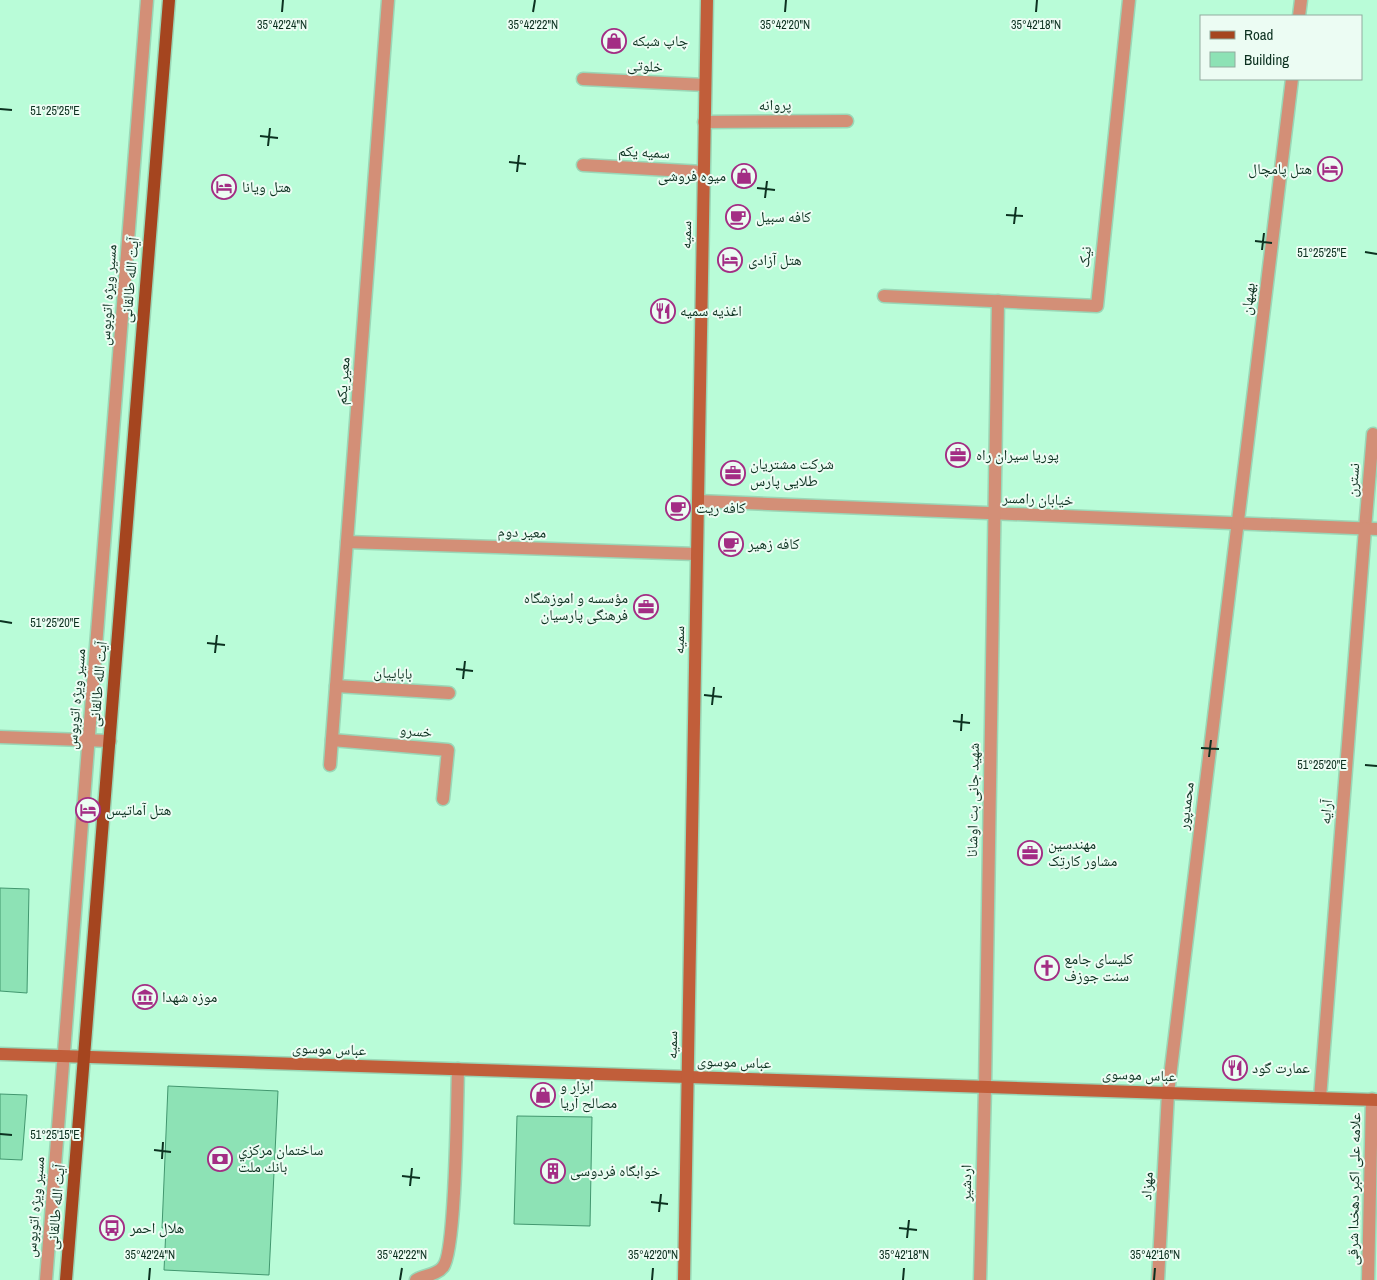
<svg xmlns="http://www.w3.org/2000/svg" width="1377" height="1280" font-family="'Archivo Narrow','Noto Naskh Arabic',sans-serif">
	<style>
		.building { fill: #8de2b5; stroke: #42976f }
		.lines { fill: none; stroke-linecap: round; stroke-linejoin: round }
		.lane-casing { stroke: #9ad7b7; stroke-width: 15 }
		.street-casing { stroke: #9ad7b7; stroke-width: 15 }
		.secondary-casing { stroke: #9ad7b7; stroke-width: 15 }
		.primary-casing { stroke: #9ad7b7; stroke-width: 15 }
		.lane { stroke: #d38f77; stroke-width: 12 }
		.street { stroke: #d38f77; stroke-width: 12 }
		.secondary { stroke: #c15e3a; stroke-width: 12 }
		.primary { stroke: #a5451f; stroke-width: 12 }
		.ticks { fill: none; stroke: #0c3120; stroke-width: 2 }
		.labels { text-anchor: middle; stroke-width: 4; stroke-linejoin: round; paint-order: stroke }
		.poi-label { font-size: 15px; fill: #0c3120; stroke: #ecfcf3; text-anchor: start }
		.street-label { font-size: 15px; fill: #0c3120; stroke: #ecfcf3 }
		.ticks-label { font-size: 12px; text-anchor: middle; fill: #0c3120; stroke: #ecfcf3; stroke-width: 4; stroke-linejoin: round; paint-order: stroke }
	</style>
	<rect width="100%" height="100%" fill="#b9fcd8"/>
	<!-- building -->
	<g class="building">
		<path d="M 0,888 L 29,889 L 27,993 L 0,991 Z"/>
		<path d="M 168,1086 L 278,1091 L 269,1275 L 164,1270 L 166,1228 L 162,1228 Z"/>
		<path d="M 0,1094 L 27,1095 L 22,1160 L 0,1159 Z"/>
		<path d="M 517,1116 L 592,1117 L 590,1226 L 514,1224 Z"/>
	</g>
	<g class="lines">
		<defs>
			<g id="lane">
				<path d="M 583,79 L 705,85"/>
				<path d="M 583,165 L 703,172"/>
				<path d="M 1365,529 L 1373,434"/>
				<path d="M 336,686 L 449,693"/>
				<path d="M 332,740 L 448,750 L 443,799"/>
				<path d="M 46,1280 L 147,0"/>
				<path d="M 416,1280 C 424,1275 437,1275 443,1267 C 456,1252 457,1099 458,1069"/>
				<path d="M 980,1280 L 985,1087"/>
			</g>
			<g id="street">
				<path d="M 1299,16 L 1301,0"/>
				<path d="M 704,122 L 847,121"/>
				<path d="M 884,296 L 1097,306 L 1129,0"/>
				<path d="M 698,501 L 1377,529"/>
				<path d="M 347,542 L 696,554"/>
				<path d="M 0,737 L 110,741"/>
				<path d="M 330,765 L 388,0"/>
				<path d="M 985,1087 L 998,301"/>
				<path d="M 1320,1098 L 1365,529"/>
				<path d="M 1158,1280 L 1168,1093 L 1292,79"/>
				<path d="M 1368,1280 L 1372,1099"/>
			</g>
			<g id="secondary">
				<path d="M 0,1054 L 1377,1100"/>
				<path d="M 684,1280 L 707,0"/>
			</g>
			<path id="primary" d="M 66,1280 L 169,0"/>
		</defs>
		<!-- lane casing -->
		<use href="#lane" class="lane-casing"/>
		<!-- street casing -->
		<use href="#street" class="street-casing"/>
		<!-- secondary casing -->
		<use href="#secondary" class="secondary-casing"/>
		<!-- primary casing -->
		<use href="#primary" class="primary-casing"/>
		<!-- lane -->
		<use href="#lane" class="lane"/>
		<!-- street -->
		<use href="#street" class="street"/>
		<!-- secondary -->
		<use href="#secondary" class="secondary"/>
		<!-- primary -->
		<use href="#primary" class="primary"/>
	</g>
	<!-- ticks -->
	<path class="ticks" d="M 282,12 L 283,0M 533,12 L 535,0M 785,12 L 786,0M 1036,12 L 1037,0M 0,109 L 12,110M 260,136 L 278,138M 268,146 L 270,128M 509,162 L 526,164M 517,172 L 519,155M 757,188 L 775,190M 765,198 L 767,181M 1006,215 L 1023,216M 1014,224 L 1016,207M 1255,241 L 1272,243M 1262,250 L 1264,233M 1365,252 L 1377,254M 0,621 L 12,623M 207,643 L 225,645M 215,653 L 217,635M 456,669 L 473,671M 463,679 L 465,661M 704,695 L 722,697M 712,705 L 714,687M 953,721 L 970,723M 961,731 L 962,714M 1201,748 L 1219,749M 1209,757 L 1211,740M 1365,765 L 1377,766M 0,1134 L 12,1135M 154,1150 L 171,1152M 162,1159 L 163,1142M 402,1176 L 420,1178M 410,1186 L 412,1168M 651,1202 L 668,1204M 659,1212 L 661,1194M 899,1228 L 917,1230M 907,1238 L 909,1220M 149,1280 L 150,1268M 400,1280 L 402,1268M 652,1280 L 653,1268M 903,1280 L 904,1268M 1154,1280 L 1155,1268"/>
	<!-- icons -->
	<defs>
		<symbol id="shop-ring" viewBox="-11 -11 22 22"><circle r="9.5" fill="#ecfcf3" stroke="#a32d84" stroke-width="1.5"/><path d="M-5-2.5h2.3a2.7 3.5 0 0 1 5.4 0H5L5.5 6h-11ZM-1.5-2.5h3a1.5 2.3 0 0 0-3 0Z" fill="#a32d84"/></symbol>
		<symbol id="hotel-ring" viewBox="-11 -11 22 22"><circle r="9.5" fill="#ecfcf3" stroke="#a32d84" stroke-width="1.5"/><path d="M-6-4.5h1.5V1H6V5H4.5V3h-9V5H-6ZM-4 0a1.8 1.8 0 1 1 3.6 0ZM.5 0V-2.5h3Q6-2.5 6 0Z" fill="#a32d84"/></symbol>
		<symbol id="cafe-ring" viewBox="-11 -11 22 22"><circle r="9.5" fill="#ecfcf3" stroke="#a32d84" stroke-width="1.5"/><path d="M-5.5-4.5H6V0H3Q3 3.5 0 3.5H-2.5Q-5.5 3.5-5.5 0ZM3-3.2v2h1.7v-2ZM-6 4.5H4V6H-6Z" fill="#a32d84"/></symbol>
		<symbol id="restaurant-ring" viewBox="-11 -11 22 22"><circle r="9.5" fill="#ecfcf3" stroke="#a32d84" stroke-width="1.5"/><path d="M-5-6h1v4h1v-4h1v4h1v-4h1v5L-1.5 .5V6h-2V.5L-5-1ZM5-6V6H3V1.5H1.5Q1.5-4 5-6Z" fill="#a32d84"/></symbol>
		<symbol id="office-ring" viewBox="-11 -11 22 22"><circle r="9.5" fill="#ecfcf3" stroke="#a32d84" stroke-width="1.5"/><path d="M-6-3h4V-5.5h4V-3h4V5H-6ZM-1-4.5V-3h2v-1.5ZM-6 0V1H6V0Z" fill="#a32d84"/></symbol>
		<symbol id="church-ring" viewBox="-11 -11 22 22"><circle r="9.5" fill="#ecfcf3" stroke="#a32d84" stroke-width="1.5"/><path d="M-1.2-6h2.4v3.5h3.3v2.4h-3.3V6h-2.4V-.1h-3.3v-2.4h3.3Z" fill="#a32d84"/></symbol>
		<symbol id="museum-ring" viewBox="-11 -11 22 22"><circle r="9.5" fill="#ecfcf3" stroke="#a32d84" stroke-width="1.5"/><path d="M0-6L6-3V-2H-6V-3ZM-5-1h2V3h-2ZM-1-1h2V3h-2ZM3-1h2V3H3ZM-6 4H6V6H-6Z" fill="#a32d84"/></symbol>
		<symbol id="bank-ring" viewBox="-11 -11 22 22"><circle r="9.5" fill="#ecfcf3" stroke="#a32d84" stroke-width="1.5"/><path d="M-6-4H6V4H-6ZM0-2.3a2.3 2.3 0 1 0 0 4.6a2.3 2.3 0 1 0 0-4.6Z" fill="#a32d84"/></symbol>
		<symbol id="building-ring" viewBox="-11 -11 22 22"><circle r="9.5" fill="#ecfcf3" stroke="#a32d84" stroke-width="1.5"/><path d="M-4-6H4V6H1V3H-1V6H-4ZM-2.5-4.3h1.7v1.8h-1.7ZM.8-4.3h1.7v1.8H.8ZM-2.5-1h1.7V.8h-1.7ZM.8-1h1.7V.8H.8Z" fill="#a32d84"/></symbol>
		<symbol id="bus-ring" viewBox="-11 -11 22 22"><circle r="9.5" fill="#ecfcf3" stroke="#a32d84" stroke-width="1.5"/><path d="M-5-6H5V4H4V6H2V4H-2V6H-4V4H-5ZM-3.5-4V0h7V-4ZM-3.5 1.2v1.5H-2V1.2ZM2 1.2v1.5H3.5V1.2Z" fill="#a32d84"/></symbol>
	</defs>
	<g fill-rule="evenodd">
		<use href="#shop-ring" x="600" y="27" width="28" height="28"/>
		<use href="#hotel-ring" x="1316" y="155" width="28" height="28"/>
		<use href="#shop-ring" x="730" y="162" width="28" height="28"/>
		<use href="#hotel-ring" x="210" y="173" width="28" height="28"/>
		<use href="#cafe-ring" x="724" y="203" width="28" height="28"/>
		<use href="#hotel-ring" x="716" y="246" width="28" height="28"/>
		<use href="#restaurant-ring" x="649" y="297" width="28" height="28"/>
		<use href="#office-ring" x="944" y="441" width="28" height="28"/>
		<use href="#office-ring" x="719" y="459" width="28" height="28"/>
		<use href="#cafe-ring" x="664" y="494" width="28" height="28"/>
		<use href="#cafe-ring" x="717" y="530" width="28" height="28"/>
		<use href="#office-ring" x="632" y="593" width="28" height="28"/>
		<use href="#hotel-ring" x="74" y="796" width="28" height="28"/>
		<use href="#office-ring" x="1016" y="839" width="28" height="28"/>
		<use href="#church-ring" x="1033" y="954" width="28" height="28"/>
		<use href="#museum-ring" x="131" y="983" width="28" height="28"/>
		<use href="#restaurant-ring" x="1221" y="1054" width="28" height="28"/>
		<use href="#shop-ring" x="529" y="1081" width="28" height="28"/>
		<use href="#bank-ring" x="206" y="1145" width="28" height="28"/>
		<use href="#building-ring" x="539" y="1157" width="28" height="28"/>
		<use href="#bus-ring" x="98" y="1214" width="28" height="28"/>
	</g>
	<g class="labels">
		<!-- poi labels -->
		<g class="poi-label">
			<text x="632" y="46">چاپ شبکه</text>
			<text x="1312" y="174" text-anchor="end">هتل پامچال</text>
			<text x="726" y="181" text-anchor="end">میوه فروشی</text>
			<text x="242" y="192">هتل ویانا</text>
			<text x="756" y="222">کافه سبیل</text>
			<text x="748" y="265">هتل آزادی</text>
			<text x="680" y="316">اغذیه سمیه</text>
			<text x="976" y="460">پوریا سیران راه</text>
			<text x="750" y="469">شرکت مشتریان<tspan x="750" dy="17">طلایی پارس</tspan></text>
			<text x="696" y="513">کافه ریت</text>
			<text x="748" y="549">کافه زهیر</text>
			<text x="628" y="603" text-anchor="end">مؤسسه و اموزشگاه<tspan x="628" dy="17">فرهنگی پارسیان</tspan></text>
			<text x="106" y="815">هتل آماتیس</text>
			<text x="1048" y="849">مهندسین<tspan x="1048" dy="17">مشاور کارتِک</tspan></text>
			<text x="1064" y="964">کلیسای جامع<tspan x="1064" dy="17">سنت جوزف</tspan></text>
			<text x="162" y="1002">موزه شهدا</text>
			<text x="1252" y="1073">عمارت گود</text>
			<text x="560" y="1091">ابزار و<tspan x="560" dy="17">مصالح آریا</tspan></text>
			<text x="238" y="1155">ساختمان مركزي<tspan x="238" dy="17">بانك ملت</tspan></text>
			<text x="570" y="1176">خوابگاه فردوسی</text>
			<text x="130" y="1233">هلال احمر</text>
		</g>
		<!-- street labels -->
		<g class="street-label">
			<text transform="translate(645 66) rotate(3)" y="5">خلوتی</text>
			<text transform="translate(775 105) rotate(-1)" y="5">پروانه</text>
			<text transform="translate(644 152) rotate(3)" y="5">سمیه یکم</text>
			<text transform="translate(686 235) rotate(-89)" y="5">سمیه</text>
			<text transform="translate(1085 257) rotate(-84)" y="5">نیک</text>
			<text transform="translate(130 280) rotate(-85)" y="5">آیت الله طالقانی</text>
			<text transform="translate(108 295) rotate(-86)" y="5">مسیر ویژه اتوبوس</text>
			<text transform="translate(1248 299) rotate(-83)" y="5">بهبهان</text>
			<text transform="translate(343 381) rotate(-86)" y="5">معیر یکم</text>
			<text transform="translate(1353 480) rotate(-85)" y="5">نسترن</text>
			<text transform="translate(1038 499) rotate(2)" y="5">خیابان رامسر</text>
			<text transform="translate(522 532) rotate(2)" y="5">معیر دوم</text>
			<text transform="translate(679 640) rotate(-89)" y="5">سمیه</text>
			<text transform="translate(393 673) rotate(3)" y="5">باباییان</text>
			<text transform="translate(98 684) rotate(-85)" y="5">آیت الله طالقانی</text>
			<text transform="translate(76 699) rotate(-85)" y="5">مسیر ویژه اتوبوس</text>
			<text transform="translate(416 731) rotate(5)" y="5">خسرو</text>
			<text transform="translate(973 800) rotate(-89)" y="5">شهید جانی بت اوشانا</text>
			<text transform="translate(1186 806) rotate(-83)" y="5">محمدپور</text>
			<text transform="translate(1326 812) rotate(-85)" y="5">آرایه</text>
			<text transform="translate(672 1045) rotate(-89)" y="5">سمیه</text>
			<text transform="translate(329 1049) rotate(2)" y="5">عباس موسوی</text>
			<text transform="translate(734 1062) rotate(2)" y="5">عباس موسوی</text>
			<text transform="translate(1139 1075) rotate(2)" y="5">عباس موسوی</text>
			<text transform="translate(966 1183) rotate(-89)" y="5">اردشیر</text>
			<text transform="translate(1147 1186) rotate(-87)" y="5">مهزاد</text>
			<text transform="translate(1354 1189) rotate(-89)" y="5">علامه علی اکبر دهخدا شرقی</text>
			<text transform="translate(35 1207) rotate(-85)" y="5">مسیر ویژه اتوبوس</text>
			<text transform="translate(56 1207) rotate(-85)" y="5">آیت الله طالقانی</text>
		</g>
	</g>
	<g class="ticks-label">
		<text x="282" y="29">35°42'24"N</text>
		<text x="533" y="29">35°42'22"N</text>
		<text x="785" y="29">35°42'20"N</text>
		<text x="1036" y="29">35°42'18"N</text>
		<text x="55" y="115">51°25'25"E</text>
		<text x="1322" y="257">51°25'25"E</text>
		<text x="55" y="627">51°25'20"E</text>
		<text x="1322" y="769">51°25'20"E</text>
		<text x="55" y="1139">51°25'15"E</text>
		<text x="150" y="1259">35°42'24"N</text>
		<text x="402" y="1259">35°42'22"N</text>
		<text x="653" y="1259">35°42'20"N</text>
		<text x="904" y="1259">35°42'18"N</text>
		<text x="1155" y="1259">35°42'16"N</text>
	</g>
	<!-- legend -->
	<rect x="1200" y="15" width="162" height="65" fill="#ecfcf3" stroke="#92ab9f"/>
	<rect x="1210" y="31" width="25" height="8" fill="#a5451f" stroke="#92ab9f"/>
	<text x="1244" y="40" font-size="15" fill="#0c3120">Road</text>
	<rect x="1210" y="52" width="25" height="15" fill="#8de2b5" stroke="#92ab9f"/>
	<text x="1244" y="65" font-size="15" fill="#0c3120">Building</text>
</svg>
